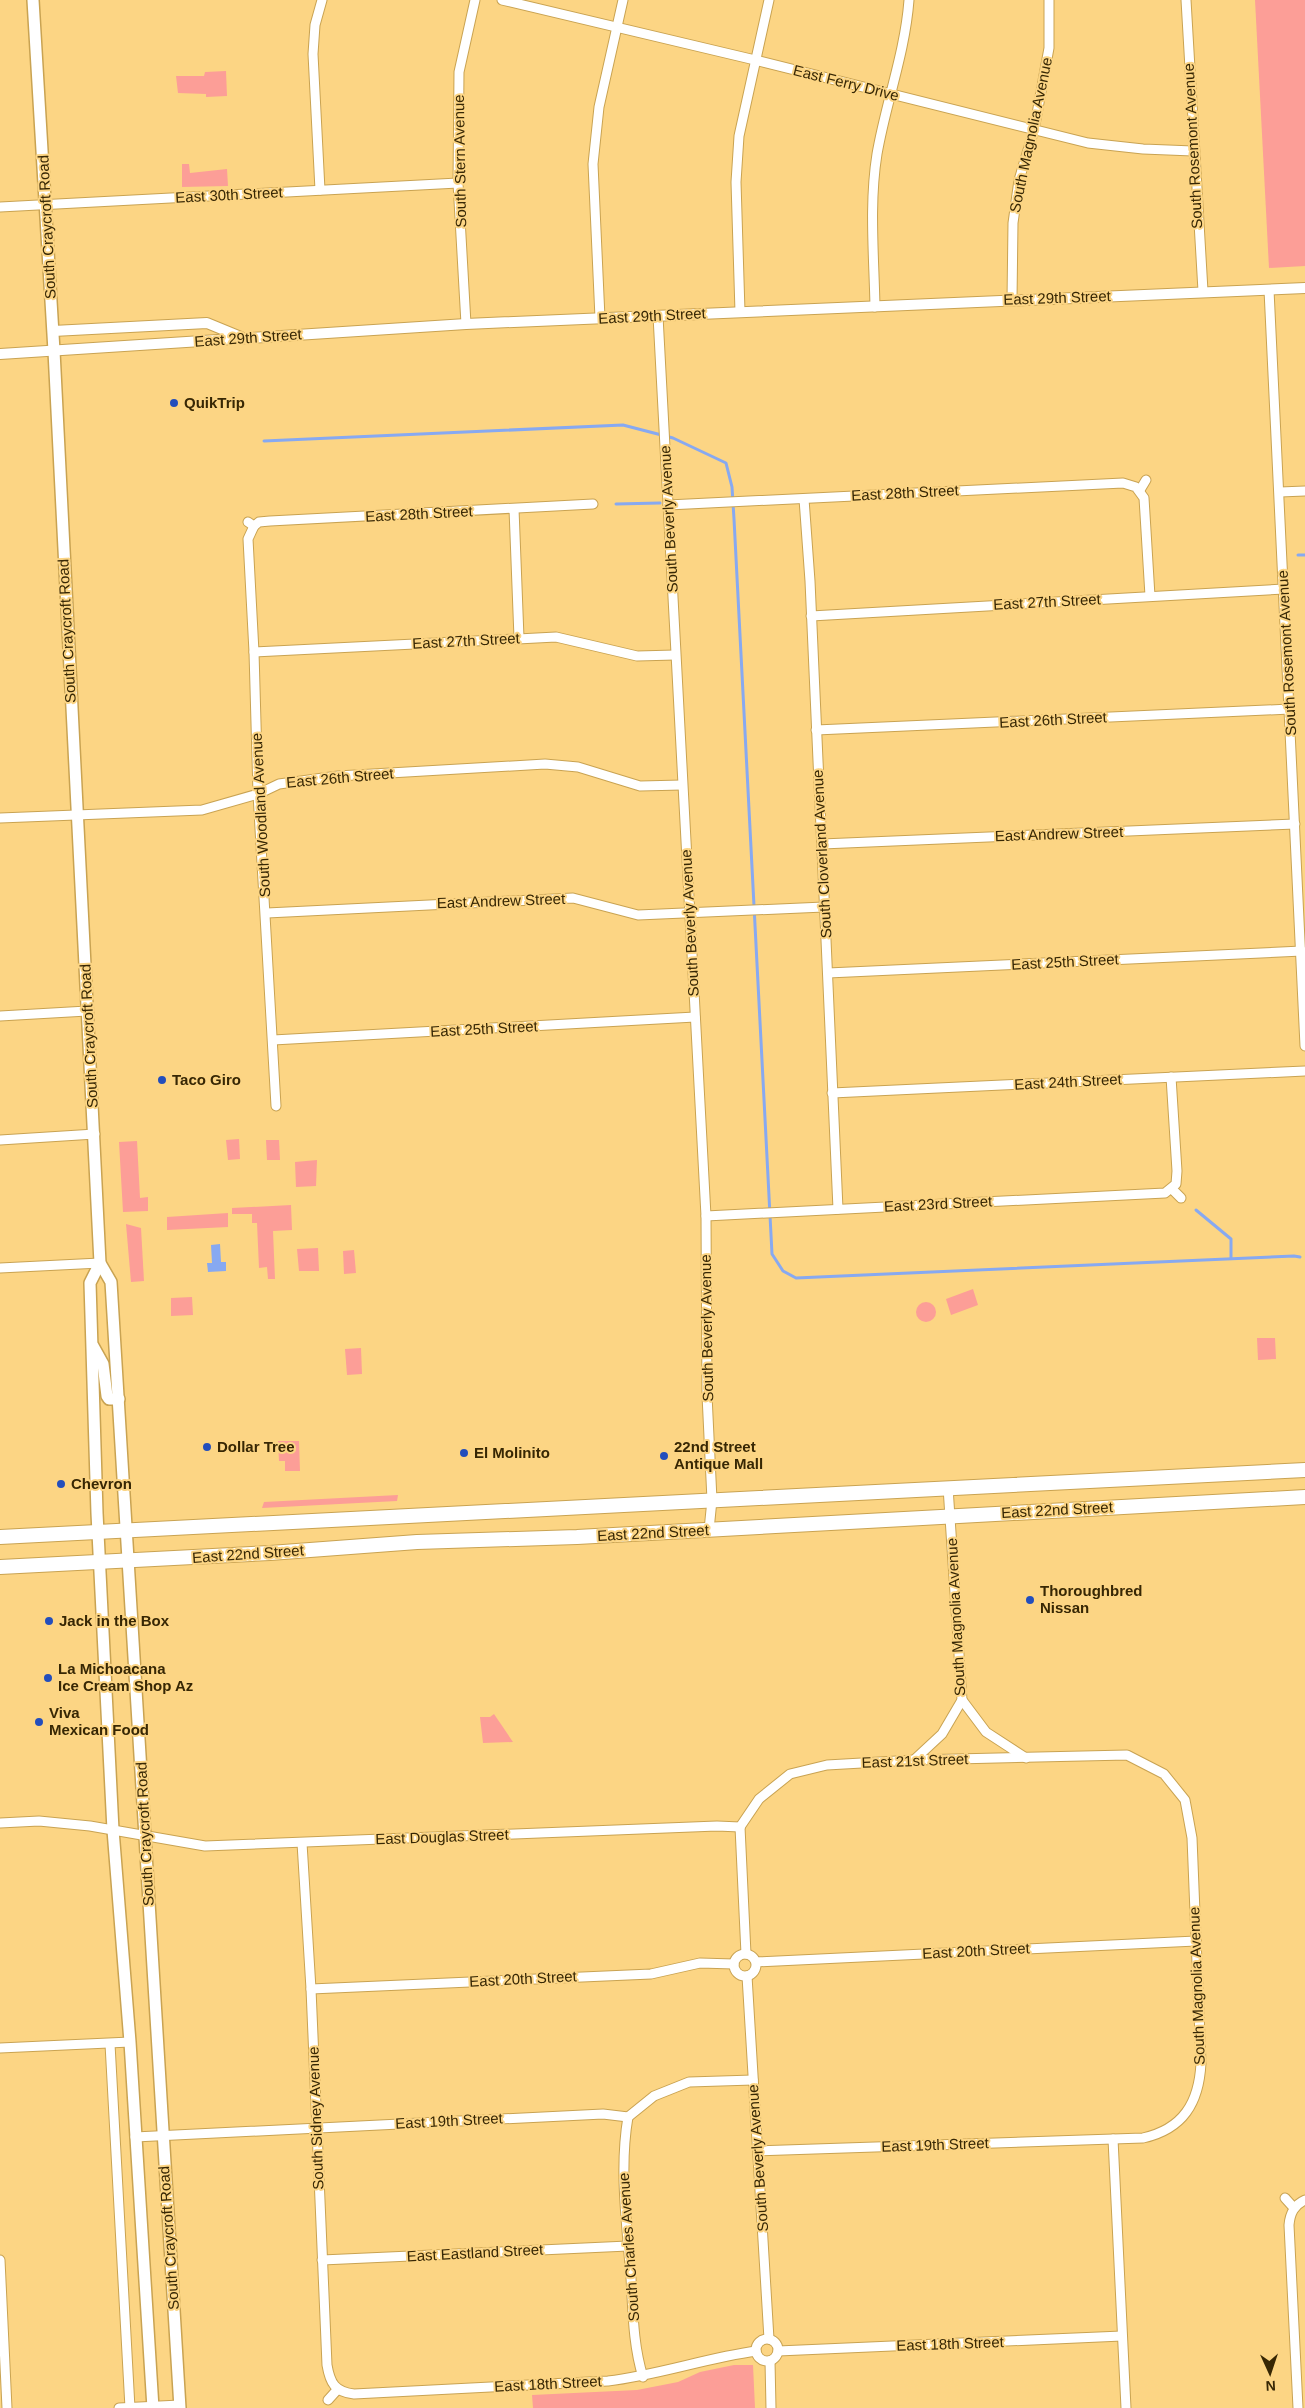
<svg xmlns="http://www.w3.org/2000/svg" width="1305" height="2408" font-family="Arial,sans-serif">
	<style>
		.green { fill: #fc9e97 }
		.water { fill: #87a9f1 }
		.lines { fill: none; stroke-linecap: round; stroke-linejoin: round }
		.stream { stroke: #87a9f1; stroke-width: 3 }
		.minor-casing { stroke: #c9a352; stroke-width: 11 }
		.tertiary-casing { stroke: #c9a352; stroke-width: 12 }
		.secondary-casing { stroke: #c9a352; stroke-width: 14 }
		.primary-casing { stroke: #c9a352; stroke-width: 16 }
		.minor { stroke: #fff; stroke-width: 9 }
		.tertiary { stroke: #fff; stroke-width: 10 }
		.secondary { stroke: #fff; stroke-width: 11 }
		.primary { stroke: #fff; stroke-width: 14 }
		.poi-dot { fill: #234ebc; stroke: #fcd584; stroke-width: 2 }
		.labels { text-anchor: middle; stroke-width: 4; stroke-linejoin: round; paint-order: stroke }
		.street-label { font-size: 15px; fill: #372704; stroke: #fcd584 }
		.poi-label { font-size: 15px; font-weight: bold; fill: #372704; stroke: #fcd584; text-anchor: start }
	</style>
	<rect width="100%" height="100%" fill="#fcd584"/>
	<!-- green -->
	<g class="green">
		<path d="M 1255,0 L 1305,0 L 1305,266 L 1269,268 Z"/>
		<path d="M 226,71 L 227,96 L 206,97 L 206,94 L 178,93 L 176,76 L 204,76 L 205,72 Z"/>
		<path d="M 189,164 L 190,173 L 227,169 L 228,186 L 182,187 L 182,164 Z"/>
		<path d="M 239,1139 L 240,1159 L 228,1160 L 226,1140 Z"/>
		<path d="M 266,1140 L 279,1140 L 280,1160 L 267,1160 Z"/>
		<path d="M 137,1141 L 140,1198 L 148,1197 L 148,1211 L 123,1212 L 119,1142 Z"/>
		<path d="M 317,1160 L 316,1186 L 296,1187 L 295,1162 Z"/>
		<path d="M 291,1205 L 292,1230 L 273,1231 L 275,1279 L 268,1279 L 267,1267 L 259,1268 L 257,1223 L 252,1223 L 252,1214 L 232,1214 L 232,1208 Z"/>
		<path d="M 228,1213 L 228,1227 L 167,1230 L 167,1217 Z"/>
		<path d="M 126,1224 L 141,1228 L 144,1281 L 131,1282 Z"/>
		<path d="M 318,1248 L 319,1271 L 299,1271 L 297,1249 Z"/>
		<path d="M 354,1250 L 356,1273 L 344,1274 L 343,1251 Z"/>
		<path d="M 973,1289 L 978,1305 L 951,1315 L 946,1299 Z"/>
		<path d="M 192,1297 L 193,1315 L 171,1316 L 171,1298 Z"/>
		<circle cx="926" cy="1312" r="10"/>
		<path d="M 1257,1338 L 1275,1338 L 1276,1359 L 1258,1360 Z"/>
		<path d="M 361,1348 L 362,1374 L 347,1375 L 345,1349 Z"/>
		<path d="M 278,1441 L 299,1441 L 300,1471 L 285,1471 L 285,1461 L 279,1461 Z"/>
		<path d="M 398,1495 L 397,1501 L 262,1508 L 264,1502 Z"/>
		<path d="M 494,1714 L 513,1742 L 483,1743 L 480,1717 L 490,1717 Z"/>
		<path d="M 734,2365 L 753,2365 L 755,2408 L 533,2408 L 532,2395 L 637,2390 L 678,2382 L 700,2372 Z"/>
	</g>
	<!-- water -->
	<path class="water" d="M 220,1244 L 221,1262 L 226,1262 L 226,1271 L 208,1272 L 207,1263 L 212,1263 L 211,1245 Z"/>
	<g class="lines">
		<!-- stream -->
		<g class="stream">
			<path d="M 264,441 L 623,425 L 673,438 L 726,463 L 732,487 L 734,519 L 772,1254 L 783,1271 L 796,1278 L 1294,1256 L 1300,1257"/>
			<path d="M 616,504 L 660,503"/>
			<path d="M 1298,555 L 1305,555"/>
			<path d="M 1196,1210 L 1231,1239 L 1231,1258"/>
		</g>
		<defs>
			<g id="minor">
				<path d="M 502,0 L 755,60 L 1088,143 L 1143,149 L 1193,151"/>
				<path d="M 1186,0 L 1203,291"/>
				<path d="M 320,190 L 313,54 L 315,25 L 322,0"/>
				<path d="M 0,207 L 458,183"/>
				<path d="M 1269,290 L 1305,1046"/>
				<path d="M 1012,300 L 1013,223 L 1019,180 L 1034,130 L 1049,48 L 1049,0"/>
				<path d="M 875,307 C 874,256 869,204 877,154 C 886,102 905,53 909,0"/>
				<path d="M 740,312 L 736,182 L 739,136 L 769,0"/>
				<path d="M 658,316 L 706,1216 L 707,1395 L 712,1500 L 709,1530"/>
				<path d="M 600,318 L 593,164 L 599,107 L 623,0"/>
				<path d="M 466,324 L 458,183 L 459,72 L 475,0"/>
				<path d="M 1140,490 L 1146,480"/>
				<path d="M 1280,492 L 1305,491"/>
				<path d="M 804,499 L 810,581 L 838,1209"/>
				<path d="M 668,505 L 1123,483 L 1136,487 L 1144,498 L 1150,596"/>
				<path d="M 514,509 L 519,638"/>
				<path d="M 248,522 L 254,526 L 259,522 L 270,521 L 593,504"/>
				<path d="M 254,526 L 248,539 L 254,652 L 258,794 L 276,1106"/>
				<path d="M 811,616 L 1284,589"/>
				<path d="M 254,652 L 556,637 L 637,656 L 675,655"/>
				<path d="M 816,730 L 1290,709"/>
				<path d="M 0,818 L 202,810 L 258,794 L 279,784 L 338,776 L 545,764 L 578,767 L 640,786 L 682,785"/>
				<path d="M 822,844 L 1295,824"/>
				<path d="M 267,913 L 573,898 L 638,915 L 824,907"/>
				<path d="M 828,973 L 1302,951"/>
				<path d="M 0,1016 L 87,1011"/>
				<path d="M 273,1040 L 695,1017"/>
				<path d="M 832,1093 L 1305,1071"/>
				<path d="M 0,1140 L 95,1134"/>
				<path d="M 1172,1189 L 1181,1198"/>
				<path d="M 706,1216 L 1165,1193 L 1176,1184 L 1177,1171 L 1171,1077"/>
				<path d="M 0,1268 L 100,1263"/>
				<path d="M 962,1700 L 986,1732 L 1026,1758"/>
				<path d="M 914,1760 L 942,1734 L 962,1700 L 948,1487"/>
				<path d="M 0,1823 L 39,1821 L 90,1826 L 205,1846 L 717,1826 L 740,1827"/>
				<path d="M 740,1827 L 759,1799 L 790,1774 L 827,1765 L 914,1760 L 1127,1755 L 1164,1774 L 1185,1800 L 1192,1838 L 1201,2063 C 1199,2103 1183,2129 1143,2138 L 758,2151"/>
				<path d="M 740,1827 L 746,1954"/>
				<path d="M 302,1843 L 311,1989 L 327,2365 C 330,2383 335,2392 354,2394 L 608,2381 C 658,2375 706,2358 756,2351"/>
				<circle cx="745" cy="1965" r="11"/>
				<path d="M 756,1962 L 1196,1941"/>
				<path d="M 747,1976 L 769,2339"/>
				<path d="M 311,1989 L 651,1974 L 700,1963 L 734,1964"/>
				<path d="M 110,2044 L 130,2408"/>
				<path d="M 0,2048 L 130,2042"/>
				<path d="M 628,2117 C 619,2169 627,2225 631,2278 C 633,2311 633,2345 643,2377"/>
				<path d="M 135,2137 L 603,2114 L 628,2117 L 654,2096 L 689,2082 L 753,2080"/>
				<path d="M 1113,2139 L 1126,2408"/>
				<path d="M 1285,2198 L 1294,2208"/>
				<path d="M 0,2260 L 7,2408"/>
				<path d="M 322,2260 L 628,2246"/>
				<circle cx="767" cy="2350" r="11"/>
				<path d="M 778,2351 L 1122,2336"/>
				<path d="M 770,2361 L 771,2408"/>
				<path d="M 328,2400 L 337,2390"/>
				<path d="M 119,2408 L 180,2405"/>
				<path d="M 1298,2408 L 1289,2225 C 1290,2213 1294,2205 1305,2200"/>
			</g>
			<g id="tertiary">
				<path d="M 53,331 L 207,323 L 241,337"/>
				<path d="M 0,354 L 466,324 L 1305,288"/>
			</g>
			<g id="secondary">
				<path d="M 33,0 L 54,351 L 100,1263 L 111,1282 L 180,2408"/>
				<path d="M 100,1263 L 90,1283 L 97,1513 L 113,1830 L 130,2042 L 153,2408"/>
				<path d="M 93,1346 L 103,1364 L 107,1396 L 109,1399 L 119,1399"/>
			</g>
			<g id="primary">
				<path d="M 0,1537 L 1305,1470"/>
				<path d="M 0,1567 L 270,1553 L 417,1542 L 577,1537 L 1305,1497"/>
			</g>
		</defs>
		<!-- minor casing -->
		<use href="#minor" class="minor-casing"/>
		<!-- tertiary casing -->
		<use href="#tertiary" class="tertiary-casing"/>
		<!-- secondary casing -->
		<use href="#secondary" class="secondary-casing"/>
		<!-- primary casing -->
		<use href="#primary" class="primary-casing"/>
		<!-- minor -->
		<use href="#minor" class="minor"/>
		<!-- tertiary -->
		<use href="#tertiary" class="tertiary"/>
		<!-- secondary -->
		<use href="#secondary" class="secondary"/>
		<!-- primary -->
		<use href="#primary" class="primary"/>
	</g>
	<!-- markers -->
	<g class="poi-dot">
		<circle cx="174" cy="403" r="5"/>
		<circle cx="162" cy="1080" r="5"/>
		<circle cx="207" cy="1447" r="5"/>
		<circle cx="464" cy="1453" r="5"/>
		<circle cx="664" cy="1456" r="5"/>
		<circle cx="61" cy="1484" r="5"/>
		<circle cx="1030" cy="1600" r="5"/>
		<circle cx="49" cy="1621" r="5"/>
		<circle cx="48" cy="1678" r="5"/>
		<circle cx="39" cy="1722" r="5"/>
	</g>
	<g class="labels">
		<!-- street labels -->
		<g class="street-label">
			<text transform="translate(846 83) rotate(14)" y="5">East Ferry Drive</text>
			<text transform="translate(1031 135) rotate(-78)" y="5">South Magnolia Avenue</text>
			<text transform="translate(1193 146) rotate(-93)" y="5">South Rosemont Avenue</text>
			<text transform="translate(460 161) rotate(-91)" y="5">South Stern Avenue</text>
			<text transform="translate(229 195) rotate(-3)" y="5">East 30th Street</text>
			<text transform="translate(47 227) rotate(-93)" y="5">South Craycroft Road</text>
			<text transform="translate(1057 298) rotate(-2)" y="5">East 29th Street</text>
			<text transform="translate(652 316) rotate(-3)" y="5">East 29th Street</text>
			<text transform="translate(248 338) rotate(-4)" y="5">East 29th Street</text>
			<text transform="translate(905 493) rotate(-3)" y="5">East 28th Street</text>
			<text transform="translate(419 514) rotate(-3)" y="5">East 28th Street</text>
			<text transform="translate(669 519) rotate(-93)" y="5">South Beverly Avenue</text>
			<text transform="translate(1047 602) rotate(-3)" y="5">East 27th Street</text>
			<text transform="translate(67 631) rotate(-93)" y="5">South Craycroft Road</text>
			<text transform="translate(466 641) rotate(-3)" y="5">East 27th Street</text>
			<text transform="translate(1287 653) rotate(-93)" y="5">South Rosemont Avenue</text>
			<text transform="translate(1053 720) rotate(-3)" y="5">East 26th Street</text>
			<text transform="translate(340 778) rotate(-5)" y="5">East 26th Street</text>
			<text transform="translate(261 815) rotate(-93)" y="5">South Woodland Avenue</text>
			<text transform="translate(1059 834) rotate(-2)" y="5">East Andrew Street</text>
			<text transform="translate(822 854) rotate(-93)" y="5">South Cloverland Avenue</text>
			<text transform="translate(501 901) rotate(-2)" y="5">East Andrew Street</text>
			<text transform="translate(690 923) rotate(-93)" y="5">South Beverly Avenue</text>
			<text transform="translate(1065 962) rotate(-3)" y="5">East 25th Street</text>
			<text transform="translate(484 1029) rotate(-3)" y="5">East 25th Street</text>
			<text transform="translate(89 1036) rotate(-93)" y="5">South Craycroft Road</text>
			<text transform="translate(1068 1082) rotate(-3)" y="5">East 24th Street</text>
			<text transform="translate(938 1204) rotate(-3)" y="5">East 23rd Street</text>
			<text transform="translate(707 1328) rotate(-91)" y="5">South Beverly Avenue</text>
			<text transform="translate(1057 1510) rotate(-3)" y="5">East 22nd Street</text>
			<text transform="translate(653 1533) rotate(-3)" y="5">East 22nd Street</text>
			<text transform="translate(248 1554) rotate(-4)" y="5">East 22nd Street</text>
			<text transform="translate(956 1617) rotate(-93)" y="5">South Magnolia Avenue</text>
			<text transform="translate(915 1761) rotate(-2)" y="5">East 21st Street</text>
			<text transform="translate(145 1834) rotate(-93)" y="5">South Craycroft Road</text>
			<text transform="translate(442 1837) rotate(-2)" y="5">East Douglas Street</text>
			<text transform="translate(976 1951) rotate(-3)" y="5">East 20th Street</text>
			<text transform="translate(523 1979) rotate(-3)" y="5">East 20th Street</text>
			<text transform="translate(1197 1986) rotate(-92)" y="5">South Magnolia Avenue</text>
			<text transform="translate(316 2118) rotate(-92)" y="5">South Sidney Avenue</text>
			<text transform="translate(449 2121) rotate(-3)" y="5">East 19th Street</text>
			<text transform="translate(935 2145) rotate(-2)" y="5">East 19th Street</text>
			<text transform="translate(758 2158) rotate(-94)" y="5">South Beverly Avenue</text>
			<text transform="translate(169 2238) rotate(-94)" y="5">South Craycroft Road</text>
			<text transform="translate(629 2247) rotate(-94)" y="5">South Charles Avenue</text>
			<text transform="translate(475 2253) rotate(-3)" y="5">East Eastland Street</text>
			<text transform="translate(950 2344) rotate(-2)" y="5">East 18th Street</text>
			<text transform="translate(548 2384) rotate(-3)" y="5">East 18th Street</text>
		</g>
		<!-- poi labels -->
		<g class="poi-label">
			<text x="184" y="408">QuikTrip</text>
			<text x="172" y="1085">Taco Giro</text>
			<text x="217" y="1452">Dollar Tree</text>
			<text x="674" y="1452">22nd Street<tspan x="674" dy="17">Antique Mall</tspan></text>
			<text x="474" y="1458">El Molinito</text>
			<text x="71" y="1489">Chevron</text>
			<text x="1040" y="1596">Thoroughbred<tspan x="1040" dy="17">Nissan</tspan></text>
			<text x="59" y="1626">Jack in the Box</text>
			<text x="58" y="1674">La Michoacana<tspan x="58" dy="17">Ice Cream Shop Az</tspan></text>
			<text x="49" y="1718">Viva<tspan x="49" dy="17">Mexican Food</tspan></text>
		</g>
	</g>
	<!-- north arrow -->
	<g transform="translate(1270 2373) rotate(177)" stroke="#fcd584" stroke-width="4" paint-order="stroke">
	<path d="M0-4L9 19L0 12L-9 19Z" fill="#372704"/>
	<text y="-8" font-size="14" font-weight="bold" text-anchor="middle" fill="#372704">N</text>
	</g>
</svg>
